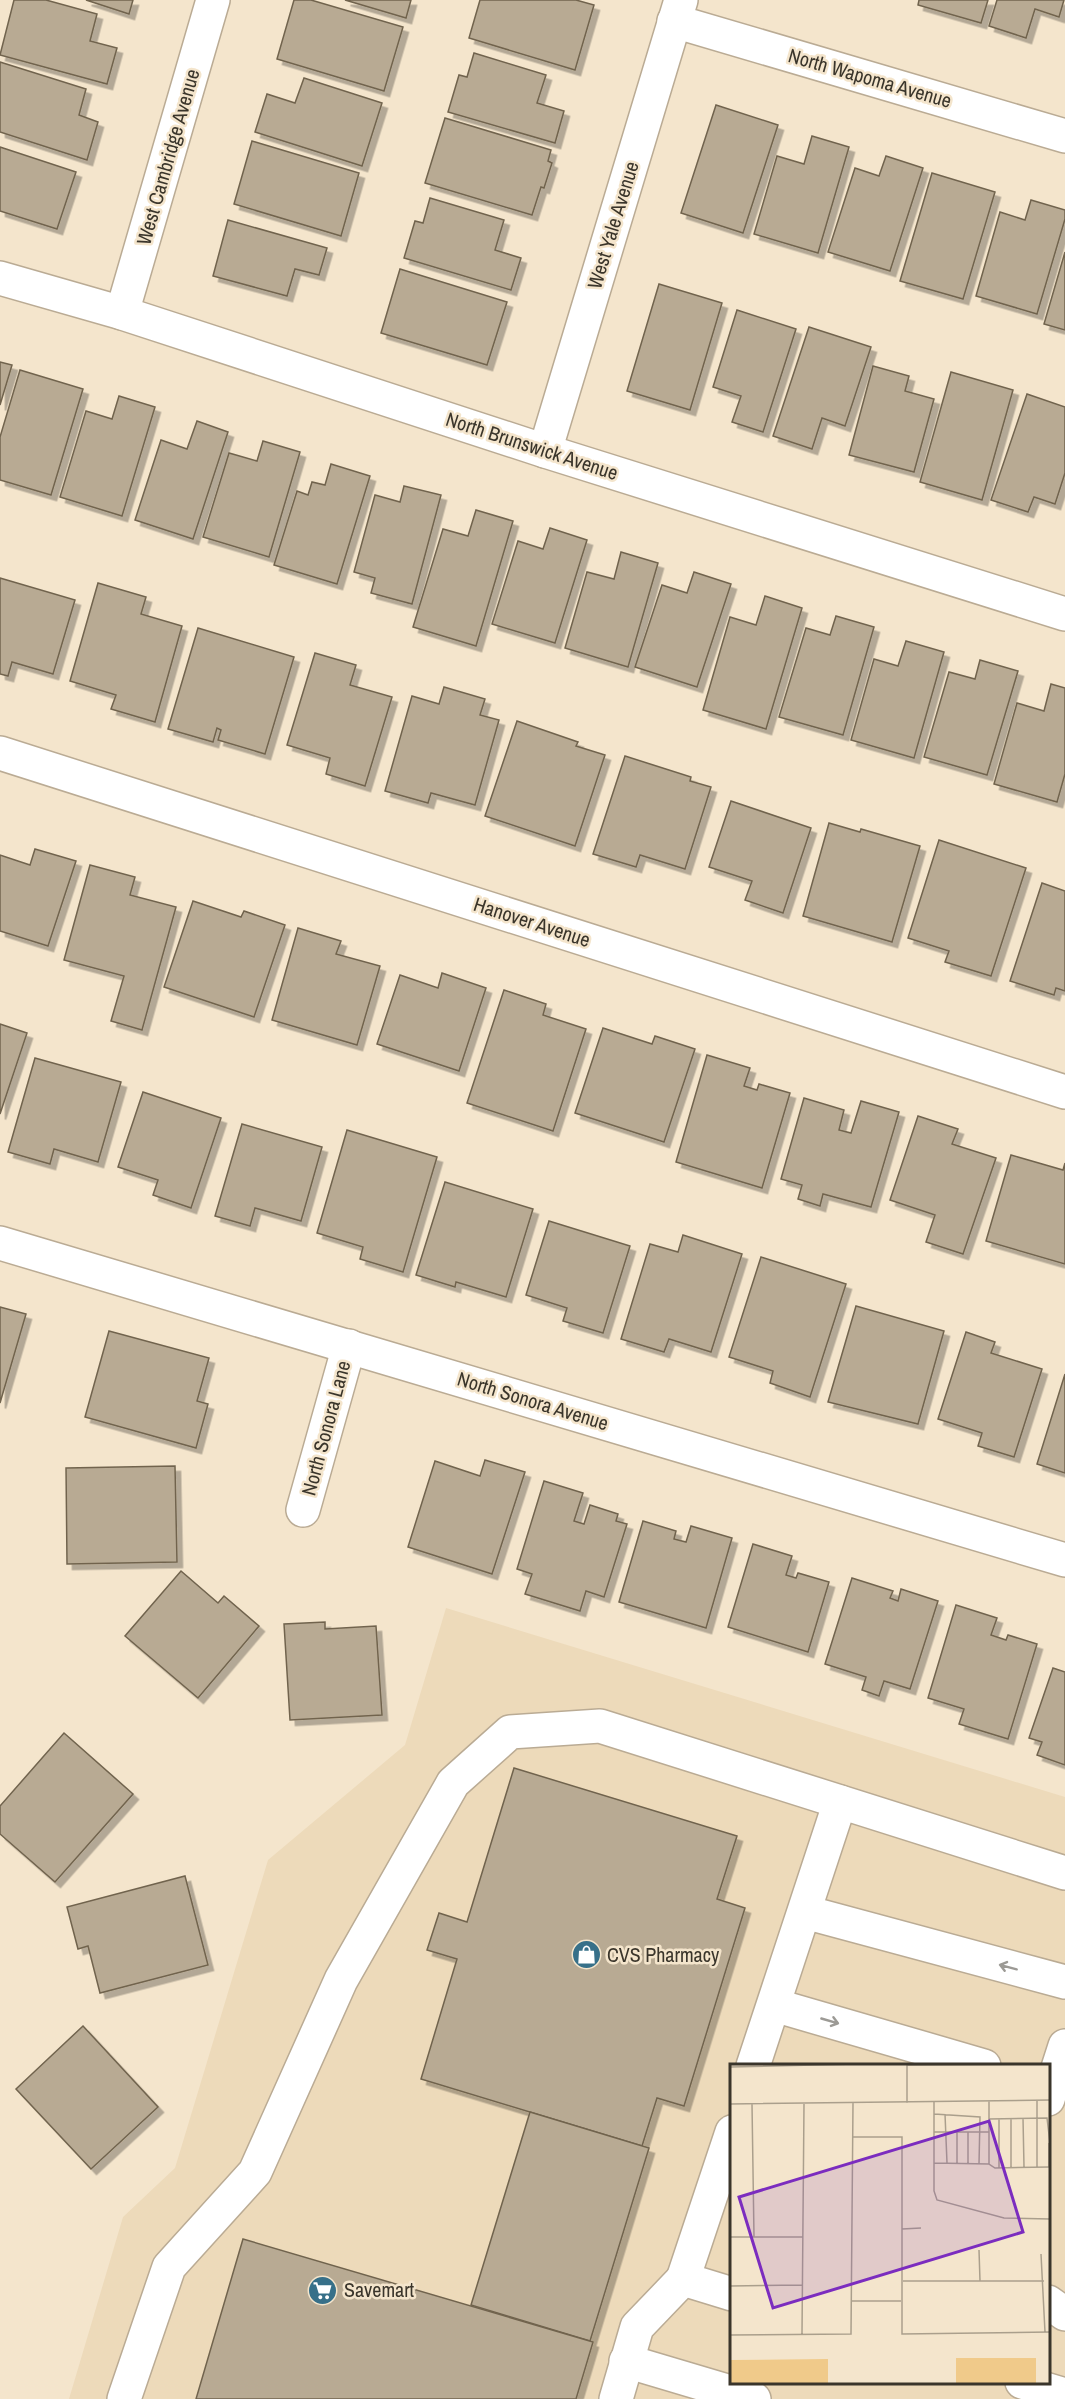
<svg xmlns="http://www.w3.org/2000/svg" width="1065" height="2399" font-family="'Archivo Narrow',sans-serif">
	<style>
		.built { fill: #eddaba; fill-rule: evenodd }
		.building { fill: #b8aa93; stroke: #71644e; stroke-width: 1.5; filter: url(#shadow) }
		.lines { fill: none; stroke-linecap: round; stroke-linejoin: round }
		.minor-casing { stroke: #baab94; stroke-width: 36 }
		.minor { stroke: #fff; stroke-width: 33 }
		.oneway { stroke: #9c9a95 }
		.labels { text-anchor: middle; stroke-width: 5; stroke-linejoin: round; paint-order: stroke }
		.street-label { font-size: 20px; fill: #3a352b; stroke: #f4e5cc }
		.poi-label { font-size: 20px; fill: #3a352b; stroke: #f4e5cc; text-anchor: start }
		.inset-road { fill: none; stroke: #aa9f8c; stroke-width: 1.5 }
		.view { fill: #7b2cbf; fill-opacity: 0.15; stroke: #7b2cbf; stroke-width: 3 }
		.inset-edge { fill: none; stroke: #3a352b; stroke-width: 3 }
	</style>
	<defs>
		<filter id="shadow"><feDropShadow dx="5.5" dy="5.5" stdDeviation="0" flood-color="#0004"/></filter>
	</defs>
	<rect width="100%" height="100%" fill="#f4e5cc"/>
	<!-- built -->
	<path class="built" d="M 446,1608 L 1065,1797 L 1065,2399 L 69,2399 L 123,2217 L 175,2168 L 268,1860 L 405,1745 ZM 732,2066 L 1048,2066 L 1048,2382 L 732,2382 Z"/>
	<!-- building -->
	<g class="building">
		<path d="M 14,0 L 46,0 L 97,14 L 90,41 L 117,48 L 107,84 L 0,55 Z"/>
		<path d="M 86,0 L 133,0 L 129,14 Z"/>
		<path d="M 294,0 L 311,0 L 403,27 L 384,91 L 277,59 Z"/>
		<path d="M 345,0 L 411,0 L 406,18 Z"/>
		<path d="M 480,0 L 576,0 L 594,5 L 575,70 L 469,38 Z"/>
		<path d="M 919,0 L 988,0 L 981,23 L 918,5 Z"/>
		<path d="M 997,0 L 1064,0 L 1059,17 L 1035,9 L 1026,38 L 989,26 Z"/>
		<path d="M 474,53 L 546,75 L 537,103 L 564,111 L 555,143 L 448,112 L 459,75 L 467,77 Z"/>
		<path d="M 0,62 L 86,89 L 79,115 L 98,122 L 87,160 L 0,132 Z"/>
		<path d="M 304,78 L 382,103 L 362,166 L 255,132 L 267,94 L 295,103 Z"/>
		<path d="M 716,105 L 778,125 L 743,233 L 681,213 Z"/>
		<path d="M 445,118 L 551,150 L 548,161 L 552,163 L 544,188 L 541,187 L 532,215 L 425,183 Z"/>
		<path d="M 812,136 L 849,147 L 818,253 L 754,234 L 777,156 L 804,164 Z"/>
		<path d="M 252,141 L 359,173 L 341,236 L 234,204 Z"/>
		<path d="M 0,147 L 76,172 L 57,229 L 0,211 Z"/>
		<path d="M 886,156 L 923,168 L 890,271 L 828,252 L 855,168 L 879,176 Z"/>
		<path d="M 932,173 L 995,192 L 963,299 L 900,281 Z"/>
		<path d="M 430,198 L 504,220 L 495,250 L 521,258 L 511,290 L 404,258 L 415,221 L 423,223 Z"/>
		<path d="M 1031,200 L 1065,210 L 1065,219 L 1037,314 L 976,296 L 1000,212 L 1025,220 Z"/>
		<path d="M 228,220 L 327,248 L 319,275 L 295,269 L 287,296 L 213,276 Z"/>
		<path d="M 1065,252 L 1065,330 L 1044,324 Z"/>
		<path d="M 400,269 L 507,302 L 487,365 L 381,333 Z"/>
		<path d="M 659,284 L 722,303 L 690,410 L 627,391 Z"/>
		<path d="M 737,310 L 796,329 L 763,432 L 732,422 L 741,396 L 713,387 Z"/>
		<path d="M 809,327 L 871,347 L 845,426 L 822,418 L 812,449 L 773,436 Z"/>
		<path d="M 0,362 L 12,365 L 0,405 Z"/>
		<path d="M 873,366 L 909,376 L 905,391 L 934,399 L 914,472 L 849,455 Z"/>
		<path d="M 20,370 L 83,389 L 51,495 L 0,480 L 0,437 Z"/>
		<path d="M 951,372 L 1013,390 L 982,500 L 920,482 Z"/>
		<path d="M 1027,394 L 1065,407 L 1065,473 L 1055,504 L 1034,497 L 1028,512 L 991,500 Z"/>
		<path d="M 119,396 L 155,407 L 122,516 L 60,497 L 86,411 L 112,419 Z"/>
		<path d="M 197,421 L 228,432 L 193,539 L 135,520 L 161,440 L 187,449 Z"/>
		<path d="M 263,441 L 300,452 L 269,557 L 203,537 L 229,453 L 257,461 Z"/>
		<path d="M 331,464 L 370,476 L 337,584 L 274,565 L 297,491 L 308,495 L 312,482 L 325,485 Z"/>
		<path d="M 404,486 L 441,495 L 412,604 L 371,593 L 375,578 L 354,572 L 375,495 L 400,502 Z"/>
		<path d="M 476,510 L 513,521 L 476,646 L 413,627 L 443,529 L 468,536 Z"/>
		<path d="M 550,528 L 587,540 L 555,643 L 492,624 L 518,541 L 543,549 Z"/>
		<path d="M 621,552 L 658,563 L 628,667 L 565,648 L 587,572 L 614,579 Z"/>
		<path d="M 694,572 L 731,584 L 697,687 L 635,667 L 662,585 L 687,593 Z"/>
		<path d="M 0,578 L 75,600 L 53,674 L 12,662 L 8,676 L 0,674 Z"/>
		<path d="M 98,583 L 146,597 L 141,614 L 182,626 L 155,722 L 111,709 L 116,695 L 70,681 Z"/>
		<path d="M 765,596 L 802,608 L 766,729 L 703,710 L 730,617 L 756,625 Z"/>
		<path d="M 836,616 L 874,627 L 843,735 L 779,717 L 806,628 L 830,635 Z"/>
		<path d="M 198,628 L 294,657 L 265,754 L 218,740 L 221,730 L 217,728 L 213,742 L 168,729 Z"/>
		<path d="M 906,641 L 944,652 L 914,758 L 851,740 L 874,659 L 898,666 Z"/>
		<path d="M 315,653 L 356,665 L 350,685 L 392,697 L 365,786 L 326,774 L 330,758 L 287,745 Z"/>
		<path d="M 980,660 L 1018,671 L 987,775 L 924,757 L 949,672 L 975,679 Z"/>
		<path d="M 1051,684 L 1065,688 L 1065,774 L 1057,802 L 994,784 L 1017,703 L 1044,711 Z"/>
		<path d="M 444,687 L 485,699 L 480,715 L 499,720 L 475,805 L 431,793 L 428,803 L 385,791 L 412,696 L 439,704 Z"/>
		<path d="M 517,721 L 578,742 L 576,746 L 605,755 L 575,846 L 485,816 Z"/>
		<path d="M 625,756 L 691,777 L 690,781 L 711,787 L 685,869 L 640,855 L 636,867 L 593,854 Z"/>
		<path d="M 731,801 L 811,828 L 783,913 L 745,900 L 752,881 L 709,867 Z"/>
		<path d="M 829,823 L 860,832 L 861,829 L 920,846 L 892,942 L 803,916 Z"/>
		<path d="M 939,840 L 1026,868 L 991,976 L 945,962 L 949,951 L 908,938 Z"/>
		<path d="M 35,849 L 76,861 L 48,946 L 0,931 L 0,855 L 30,865 Z"/>
		<path d="M 90,865 L 135,877 L 130,895 L 176,907 L 142,1030 L 111,1021 L 124,976 L 64,960 Z"/>
		<path d="M 1042,883 L 1065,891 L 1065,991 L 1056,988 L 1054,995 L 1010,981 Z"/>
		<path d="M 193,901 L 241,917 L 244,911 L 285,925 L 254,1017 L 164,987 Z"/>
		<path d="M 298,928 L 341,941 L 336,954 L 380,966 L 357,1045 L 272,1020 Z"/>
		<path d="M 442,973 L 486,988 L 459,1071 L 377,1044 L 400,975 L 438,988 Z"/>
		<path d="M 504,990 L 546,1004 L 543,1015 L 586,1029 L 553,1131 L 467,1103 Z"/>
		<path d="M 0,1024 L 27,1033 L 0,1114 Z"/>
		<path d="M 603,1028 L 652,1044 L 655,1036 L 695,1049 L 664,1142 L 575,1113 Z"/>
		<path d="M 707,1055 L 750,1068 L 744,1086 L 757,1090 L 759,1084 L 790,1093 L 762,1188 L 676,1162 Z"/>
		<path d="M 35,1058 L 121,1082 L 98,1162 L 54,1149 L 50,1164 L 8,1152 Z"/>
		<path d="M 143,1092 L 221,1118 L 191,1208 L 153,1195 L 158,1180 L 118,1167 Z"/>
		<path d="M 804,1098 L 844,1110 L 839,1130 L 851,1133 L 861,1101 L 899,1112 L 871,1207 L 823,1194 L 820,1206 L 798,1199 L 802,1185 L 781,1179 Z"/>
		<path d="M 918,1116 L 958,1129 L 952,1144 L 996,1158 L 963,1254 L 926,1242 L 935,1215 L 890,1200 Z"/>
		<path d="M 242,1124 L 322,1147 L 301,1221 L 255,1208 L 250,1226 L 215,1216 Z"/>
		<path d="M 347,1130 L 437,1157 L 403,1272 L 360,1259 L 363,1247 L 317,1233 Z"/>
		<path d="M 1011,1155 L 1063,1170 L 1065,1163 L 1065,1264 L 986,1241 Z"/>
		<path d="M 445,1182 L 533,1209 L 506,1297 L 456,1282 L 455,1287 L 416,1275 Z"/>
		<path d="M 549,1221 L 630,1246 L 603,1333 L 563,1321 L 567,1308 L 526,1295 Z"/>
		<path d="M 683,1235 L 742,1254 L 711,1352 L 669,1339 L 664,1352 L 621,1339 L 650,1244 L 678,1252 Z"/>
		<path d="M 761,1257 L 846,1284 L 810,1397 L 770,1383 L 773,1371 L 729,1357 Z"/>
		<path d="M 856,1306 L 944,1331 L 918,1424 L 828,1402 Z"/>
		<path d="M 0,1307 L 26,1314 L 0,1403 Z"/>
		<path d="M 109,1331 L 209,1358 L 197,1401 L 208,1404 L 196,1448 L 85,1417 Z"/>
		<path d="M 966,1332 L 995,1342 L 991,1353 L 1042,1369 L 1014,1457 L 978,1446 L 982,1433 L 938,1419 Z"/>
		<path d="M 1065,1374 L 1065,1473 L 1037,1464 Z"/>
		<path d="M 485,1460 L 525,1472 L 492,1574 L 408,1547 L 435,1461 L 480,1476 Z"/>
		<path d="M 175,1466 L 177,1562 L 67,1564 L 66,1468 Z"/>
		<path d="M 544,1481 L 583,1493 L 574,1521 L 584,1524 L 590,1505 L 618,1514 L 616,1521 L 627,1524 L 604,1597 L 586,1591 L 580,1611 L 525,1594 L 532,1574 L 517,1569 Z"/>
		<path d="M 643,1521 L 676,1531 L 674,1539 L 686,1542 L 691,1526 L 732,1538 L 706,1628 L 619,1602 Z"/>
		<path d="M 753,1544 L 792,1556 L 786,1575 L 796,1578 L 798,1573 L 829,1582 L 808,1652 L 728,1627 Z"/>
		<path d="M 181,1571 L 218,1603 L 224,1596 L 259,1626 L 198,1698 L 125,1636 Z"/>
		<path d="M 852,1578 L 893,1591 L 890,1598 L 898,1601 L 901,1589 L 938,1601 L 910,1689 L 884,1681 L 879,1696 L 862,1690 L 866,1677 L 825,1664 Z"/>
		<path d="M 956,1605 L 997,1618 L 991,1635 L 1006,1640 L 1008,1635 L 1037,1644 L 1008,1739 L 959,1724 L 964,1709 L 928,1698 Z"/>
		<path d="M 325,1622 L 325,1629 L 376,1626 L 382,1715 L 290,1720 L 284,1624 Z"/>
		<path d="M 1053,1668 L 1065,1672 L 1065,1765 L 1037,1755 L 1042,1742 L 1029,1738 Z"/>
		<path d="M 64,1733 L 133,1794 L 55,1882 L 0,1834 L 0,1806 Z"/>
		<path d="M 514,1768 L 737,1836 L 717,1899 L 745,1908 L 684,2106 L 657,2098 L 642,2146 L 421,2079 L 457,1959 L 427,1950 L 439,1913 L 467,1922 Z"/>
		<path d="M 185,1876 L 208,1965 L 100,1993 L 88,1946 L 78,1949 L 67,1907 Z"/>
		<path d="M 83,2026 L 158,2107 L 91,2169 L 16,2089 Z"/>
		<path d="M 530,2112 L 649,2148 L 590,2341 L 471,2305 Z"/>
		<path d="M 243,2239 L 593,2342 L 576,2399 L 196,2399 Z"/>
	</g>
	<g class="lines">
		<defs>
			<g id="minor">
				<path d="M 674,21 L 1065,136"/>
				<path d="M 0,278 L 122,313 L 545,451 L 1065,614"/>
				<path d="M 122,313 L 213,0"/>
				<path d="M 545,451 L 681,0"/>
				<path d="M 0,753 L 1065,1092"/>
				<path d="M 0,1243 L 1065,1560"/>
				<path d="M 303,1510 L 349,1346"/>
				<path d="M 805,1912 L 1065,1982"/>
				<path d="M 774,2005 L 984,2066"/>
				<path d="M 753,2066 L 840,1802"/>
				<path d="M 1048,2099 L 1065,2046"/>
				<path d="M 683,2279 L 732,2132"/>
				<path d="M 1048,2302 L 1065,2314"/>
				<path d="M 626,2361 L 754,2399"/>
				<path d="M 1022,2382 L 1065,2395"/>
				<path d="M 124,2399 L 169,2267 L 255,2172 L 341,1980 L 453,1783 L 510,1732 L 600,1726 L 1065,1873"/>
				<path d="M 616,2399 L 637,2327 L 683,2279 L 732,2294"/>
			</g>
		</defs>
		<!-- minor casing -->
		<use href="#minor" class="minor-casing"/>
		<!-- minor -->
		<use href="#minor" class="minor"/>
	</g>
	<!-- one-way arrows -->
	<defs><path id="oneway-shaft" d="M-6 0H5M1.5-3L5.5 0L1.5 3" fill="none" stroke-width="1.6" stroke-linecap="round" stroke-linejoin="round" transform="scale(1.5)"/></defs>
	<g class="oneway">
		<use href="#oneway-shaft" transform="translate(1008 1967) rotate(-165)"/>
		<use href="#oneway-shaft" transform="translate(830 2021) rotate(16)"/>
	</g>
	<!-- icons -->
	<defs>
		<symbol id="shop-disc" viewBox="-11 -11 22 22"><circle r="9.5" fill="#377089" stroke="#f4e5cc"/><path d="M-5-2.5h2.3a2.7 3.5 0 0 1 5.4 0H5L5.5 6h-11ZM-1.5-2.5h3a1.5 2.3 0 0 0-3 0Z" fill="#fff"/></symbol>
		<symbol id="supermarket-disc" viewBox="-11 -11 22 22"><circle r="9.5" fill="#377089" stroke="#f4e5cc"/><path d="M-6-5.5h2.5l.6 2H6L4.5 2H-2.5L-4.4-4H-6ZM-1.5 3.2a1.3 1.3 0 1 0 .1 0ZM3 3.2a1.3 1.3 0 1 0 .1 0Z" fill="#fff"/></symbol>
	</defs>
	<g fill-rule="evenodd">
		<use href="#shop-disc" x="570" y="1938" width="33" height="33"/>
		<use href="#supermarket-disc" x="306" y="2274" width="33" height="33"/>
	</g>
	<g class="labels">
		<!-- street labels -->
		<g class="street-label">
			<text transform="translate(870 78) rotate(16)" y="7">North Wapoma Avenue</text>
			<text transform="translate(168 157) rotate(-74)" y="7">West Cambridge Avenue</text>
			<text transform="translate(613 225) rotate(-73)" y="7">West Yale Avenue</text>
			<text transform="translate(532 446) rotate(18)" y="7">North Brunswick Avenue</text>
			<text transform="translate(532 922) rotate(18)" y="7">Hanover Avenue</text>
			<text transform="translate(533 1401) rotate(17)" y="7">North Sonora Avenue</text>
			<text transform="translate(326 1428) rotate(-75)" y="7">North Sonora Lane</text>
		</g>
		<!-- poi labels -->
		<g class="poi-label">
			<text x="607" y="1962">CVS Pharmacy</text>
			<text x="344" y="2297">Savemart</text>
		</g>
	</g>
	<!-- overview -->
	<g transform="translate(730 2064)">
		<rect width="320" height="320" fill="#f4e5cc"/>
		<path d="M 226,294 L 306,294 L 306,319 L 226,319 ZM 98,295 L 98,319 L 0,319 L 0,296 Z" fill="#f0ca8a"/>
		<path class="inset-road" d="M 177,0 L 177,39M 177,1 L 317,0M 0,3 L 127,0M 259,37 L 259,100 L 265,104 L 320,103M 204,38 L 204,127 L 207,136 L 274,154 L 320,155M 0,40 L 320,36M 22,40 L 24,173M 204,50 L 250,53 L 249,100M 215,50 L 217,99M 281,54 L 281,103M 293,54 L 294,103M 259,55 L 317,54 L 320,79M 269,55 L 269,104M 204,68 L 259,68M 227,68 L 227,100M 123,73 L 172,73 L 172,270 L 320,268M 319,79 L 319,103M 204,99 L 259,100M 238,100 L 238,68M 307,103 L 307,37M 172,165 L 191,164M 0,173 L 73,173M 249,186 L 250,217M 311,190 L 315,268M 173,217 L 314,217M 0,222 L 72,221M 121,237 L 171,237M 72,270 L 74,40M 0,271 L 121,270 L 123,39"/>
		<path class="view" d="M 259,57 L 293,168 L 43,244 L 9,133 Z"/>
		<rect width="320" height="320" class="inset-edge"/>
	</g>
</svg>
